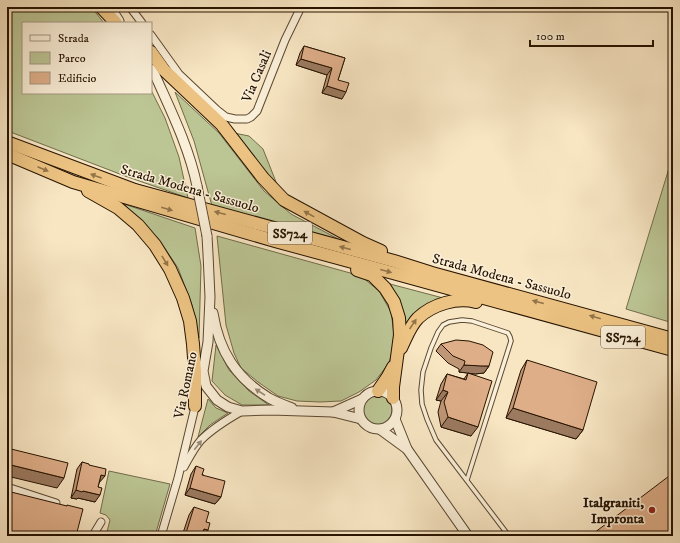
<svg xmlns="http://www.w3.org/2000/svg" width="680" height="543" font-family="'IM FELL DW Pica',serif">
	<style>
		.green { fill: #bcc594; stroke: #716c4a }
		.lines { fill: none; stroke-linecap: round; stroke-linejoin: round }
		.service-casing { stroke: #5a4831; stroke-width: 5.5 }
		.minor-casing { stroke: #5a4831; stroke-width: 9 }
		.tertiary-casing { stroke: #5a4831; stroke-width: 11 }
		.trunk-casing { stroke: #261300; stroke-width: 14 }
		.service { stroke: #faefd8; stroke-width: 3.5 }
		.minor { stroke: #faefd8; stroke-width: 7 }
		.tertiary { stroke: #faefd8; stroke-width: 9 }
		.trunk { stroke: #ecc382; stroke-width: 12 }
		.tertiary-bridge-casing { stroke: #5a4831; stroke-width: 11; stroke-linecap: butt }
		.tertiary-bridge { stroke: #faefd8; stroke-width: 9 }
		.wall { fill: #bf9676; stroke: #261300 }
		.shaded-wall { fill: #9b7a60; stroke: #261300 }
		.building { fill: #deae89; stroke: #261300 }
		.oneway { fill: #937448 }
		.oneway2 { fill: #9b8c77 }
		.poi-dot { fill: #8f2418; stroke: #faefd8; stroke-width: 1.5 }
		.labels { text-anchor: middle; stroke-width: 3; stroke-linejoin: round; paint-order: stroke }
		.shield { fill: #faefd8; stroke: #665541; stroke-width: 1 }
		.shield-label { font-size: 13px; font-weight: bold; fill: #261300 }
		.street-label { font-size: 14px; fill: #261300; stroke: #faefd8 }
		.poi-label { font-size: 14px; font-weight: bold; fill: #261300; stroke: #faefd8; text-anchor: end }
	</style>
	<rect width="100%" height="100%" fill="#f8e6c3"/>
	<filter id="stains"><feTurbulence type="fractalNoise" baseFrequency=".005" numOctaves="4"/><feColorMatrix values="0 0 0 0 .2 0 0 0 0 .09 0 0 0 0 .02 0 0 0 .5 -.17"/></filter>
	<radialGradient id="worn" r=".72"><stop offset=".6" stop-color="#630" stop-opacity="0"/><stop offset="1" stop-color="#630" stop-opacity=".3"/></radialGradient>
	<!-- green -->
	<g class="green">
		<path d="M 7,7 L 90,7 L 96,13 L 104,23 L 23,23 L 23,93 L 151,93 L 151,90 L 165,118 L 179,157 L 188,198 L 125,176 L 13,133 L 7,130 Z"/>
		<path d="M 175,92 L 219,133 L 264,191 L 291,214 L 346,243 L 212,206 L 194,141 Z"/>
		<path d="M 234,133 L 249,136 L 263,149 L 278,187 Z"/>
		<path d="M 673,155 L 673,323 L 626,309 Z"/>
		<path d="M 124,204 L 195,228 L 201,266 L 199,338 L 192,305 L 178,268 L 158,238 Z"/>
		<path d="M 217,236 L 361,276 L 379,291 L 391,312 L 395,341 L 389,363 L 376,380 L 359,392 L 341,401 L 320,402 L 297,401 L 278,396 L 258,382 L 241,368 L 234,353 L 226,325 Z"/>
		<path d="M 390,284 L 447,299 L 407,329 C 404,311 400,300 390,284 Z"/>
		<path d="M 216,345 L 229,370 L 249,391 L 269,405 L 242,405 L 225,395 L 212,381 Z"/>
		<circle cx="377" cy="410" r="15"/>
		<path d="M 208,399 L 216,408 L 228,413 L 210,425 L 198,437 Z"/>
		<path d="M 109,471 L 170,484 L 155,536 L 106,536 L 110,520 L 106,515 L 100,513 Z"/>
	</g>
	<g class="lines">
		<defs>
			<path id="service" d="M 467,480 L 511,341 L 510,337 L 508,333 L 472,321 L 462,320 L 449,322 L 443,325 L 438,332 L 431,348 L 423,372 L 421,390 L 422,404 L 427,419 L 436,440 L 509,536"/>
			<g id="minor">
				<path d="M 130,7 L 142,23"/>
				<path d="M 151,35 L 179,74 L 217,110 L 226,117 L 235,119 L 247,119 L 251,117 L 257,111 L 285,40 L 301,7"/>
				<path d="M 184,467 C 189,458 194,448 201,440 C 213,428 228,419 242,411"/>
				<path d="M 7,487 L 56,503"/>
				<path d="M 94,536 L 95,532 L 101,522"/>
				<path d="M 161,536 L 178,478 L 196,403"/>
			</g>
			<g id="tertiary">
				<path d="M 110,7 L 119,21"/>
				<path d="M 151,69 L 155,75 C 171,111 189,147 197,186"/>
				<path d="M 207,236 L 208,254 L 210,297 L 208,342 L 203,371 L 206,386 L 217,400 L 228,407 L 242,411 L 271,410 L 333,412 L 361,419"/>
				<path d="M 213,313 C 219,351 236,378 269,398 C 276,402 284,405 292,408"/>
				<circle cx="378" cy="410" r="19"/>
				<path d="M 333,412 L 362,399"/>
				<path d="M 395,419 L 407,449 L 468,536"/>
				<path d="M 381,430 L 407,449"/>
			</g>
			<g id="trunk">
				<path d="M 101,7 L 116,23"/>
				<path d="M 151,52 L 164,70 L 222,125 L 263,178 L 284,200 L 363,243 L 381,251"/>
				<path d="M 7,142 L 135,190 L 394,261 L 432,273 L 673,339"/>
				<path d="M 7,154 L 73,182 L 275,241 L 393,273 L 673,350"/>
				<path d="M 88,191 L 118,208 L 138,225 L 155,245 L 170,269 L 183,298 L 190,321 L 193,344 L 195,372 L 195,406"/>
				<path d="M 357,270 L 372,275 L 385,288 L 394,302 L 399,318 L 400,335 L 393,387 L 393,398"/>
				<path d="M 401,348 C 406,338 410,326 418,318 C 433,304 457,297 476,302"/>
				<path d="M 378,391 L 387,378 L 393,367"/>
			</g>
		</defs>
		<!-- service casing -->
		<use href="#service" class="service-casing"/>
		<!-- minor casing -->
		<use href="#minor" class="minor-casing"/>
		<!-- tertiary casing -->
		<use href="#tertiary" class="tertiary-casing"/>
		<!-- trunk casing -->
		<use href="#trunk" class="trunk-casing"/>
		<!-- service -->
		<use href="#service" class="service"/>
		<!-- minor -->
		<use href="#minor" class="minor"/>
		<!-- tertiary -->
		<use href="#tertiary" class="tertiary"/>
		<!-- trunk -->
		<use href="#trunk" class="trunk"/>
		<defs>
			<path id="tertiary-bridge" d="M 197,186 L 207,236"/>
		</defs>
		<!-- tertiary-bridge casing -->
		<use href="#tertiary-bridge" class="tertiary-bridge-casing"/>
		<!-- tertiary-bridge -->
		<use href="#tertiary-bridge" class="tertiary-bridge"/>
	</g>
	<!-- wall -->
	<g class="wall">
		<path d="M 304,46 L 345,58 L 338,80 L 342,99 L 322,93 L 327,75 L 296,65 L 300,53 Z"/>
		<path d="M 441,344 L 489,366 L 484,373 L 475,374 L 468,373 L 471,436 L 441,427 L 438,412 L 441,401 L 436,400 L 441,384 L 447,374 L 464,379 L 468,373 L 459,372 L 459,369 L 448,363 L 436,351 Z"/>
		<path d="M 527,360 L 583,430 L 576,439 L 506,418 L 521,370 Z"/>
		<path d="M 82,462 L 89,465 L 99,483 L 95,502 L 78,498 L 77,499 L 71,498 L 77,469 Z"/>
		<path d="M 196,466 L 221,497 L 215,504 L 185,495 L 191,474 Z"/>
		<path d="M 194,507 L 206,522 L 208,530 L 204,536 L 182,536 L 189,515 Z"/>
	</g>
	<!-- shaded-wall -->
	<g class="shaded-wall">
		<path d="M 263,7 L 271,7 L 270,9 Z"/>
		<path d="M 301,59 L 332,68 L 327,75 L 296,65 Z"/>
		<path d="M 327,86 L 346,92 L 342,99 L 322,93 Z"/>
		<path d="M 464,365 L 489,366 L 484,373 L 475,374 L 459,372 Z"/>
		<path d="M 443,390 L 448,392 L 441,401 L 436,400 Z"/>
		<path d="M 513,408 L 583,430 L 576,439 L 506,418 Z"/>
		<path d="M 448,417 L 478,427 L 471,436 L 441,427 Z"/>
		<path d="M 7,464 L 64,478 L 57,488 L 7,476 Z"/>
		<path d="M 101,475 L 105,476 L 99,483 Z"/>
		<path d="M 190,488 L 221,497 L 215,504 L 185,495 Z"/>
		<path d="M 76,490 L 83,491 L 100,495 L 95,502 L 78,498 L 77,499 L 71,498 Z"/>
		<path d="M 204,529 L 208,530 L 204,536 L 199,536 Z"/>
		<path d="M 7,531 L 26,536 L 7,536 Z"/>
		<path d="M 186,533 L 194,536 L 184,536 Z"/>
	</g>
	<!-- building -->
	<g class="building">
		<path d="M 304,46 L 345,58 L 338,80 L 349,83 L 346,92 L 327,86 L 332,68 L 301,59 Z"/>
		<path d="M 456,340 L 469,341 L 483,345 L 493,352 L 489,366 L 481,366 L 464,365 L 465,361 L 453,356 L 441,344 Z"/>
		<path d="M 527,360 L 597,382 L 583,430 L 513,408 Z"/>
		<path d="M 468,373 L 492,381 L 478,427 L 448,417 L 444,402 L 448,392 L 443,390 L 447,374 L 466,380 Z"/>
		<path d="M 7,448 L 68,463 L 64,478 L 7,464 Z"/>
		<path d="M 82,462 L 89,464 L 89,465 L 106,469 L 105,476 L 101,475 L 98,487 L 102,488 L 100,495 L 83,491 L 82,492 L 76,490 Z"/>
		<path d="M 196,466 L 204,469 L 202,475 L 225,481 L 221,497 L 190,488 Z"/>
		<path d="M 673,473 L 673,536 L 590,536 Z"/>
		<path d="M 7,491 L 67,506 L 67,505 L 83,509 L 76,536 L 26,536 L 7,531 Z"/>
		<path d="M 194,507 L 209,512 L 206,522 L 210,523 L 208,530 L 204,529 L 201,536 L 194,536 L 186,533 Z"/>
	</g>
	<!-- one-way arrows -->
	<defs><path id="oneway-solid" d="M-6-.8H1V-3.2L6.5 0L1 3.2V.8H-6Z"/></defs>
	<g class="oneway">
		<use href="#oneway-solid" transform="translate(43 169) rotate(23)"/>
		<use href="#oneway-solid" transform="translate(96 176) rotate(-160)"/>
		<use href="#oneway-solid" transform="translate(167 209) rotate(16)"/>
		<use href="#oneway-solid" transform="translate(220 213) rotate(-165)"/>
		<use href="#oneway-solid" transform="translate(309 214) rotate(-151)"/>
		<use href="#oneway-solid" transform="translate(345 248) rotate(-165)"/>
		<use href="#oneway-solid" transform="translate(165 261) rotate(59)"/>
		<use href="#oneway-solid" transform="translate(386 271) rotate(15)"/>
		<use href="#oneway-solid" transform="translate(538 302) rotate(-165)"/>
		<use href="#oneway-solid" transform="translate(595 317) rotate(-164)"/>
		<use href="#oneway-solid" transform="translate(413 324) rotate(-56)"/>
	</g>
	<g class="oneway2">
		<use href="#oneway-solid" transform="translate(260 392) rotate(-147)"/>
		<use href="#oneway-solid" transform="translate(198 445) rotate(-52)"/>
	</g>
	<!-- markers -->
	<circle class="poi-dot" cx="652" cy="510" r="4"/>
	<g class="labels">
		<!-- shield labels -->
		<g class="shield">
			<rect x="268" y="222" width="44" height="22" rx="3"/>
			<rect x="601" y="326" width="44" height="22" rx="3"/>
		</g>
		<g class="shield-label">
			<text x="290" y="238">SS724</text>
			<text x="623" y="342">SS724</text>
		</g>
		<!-- street labels -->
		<g class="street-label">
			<text transform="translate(256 76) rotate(-67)" y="5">Via Casali</text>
			<text transform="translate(190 188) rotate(16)" y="5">Strada Modena - Sassuolo</text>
			<text transform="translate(502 276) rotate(15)" y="5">Strada Modena - Sassuolo</text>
			<text transform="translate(185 385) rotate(-78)" y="5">Via Romano</text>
		</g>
		<!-- poi labels -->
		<g class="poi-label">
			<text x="644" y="507">Italgraniti,<tspan x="644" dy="16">Impronta</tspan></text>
		</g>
	</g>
	<!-- margin -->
	<rect width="680" height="543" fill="none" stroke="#f8e6c3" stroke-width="24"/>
	<rect x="8" y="8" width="664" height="527" fill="none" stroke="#261300" stroke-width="2"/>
	<rect x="12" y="12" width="656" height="519" fill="none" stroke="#261300"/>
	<!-- legend -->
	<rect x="22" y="22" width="130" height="72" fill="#faefd8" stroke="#a59782"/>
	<rect x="30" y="35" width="20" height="6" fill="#faefd8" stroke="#a59782"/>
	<text x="58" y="42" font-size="12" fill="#261300">Strada</text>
	<rect x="30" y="52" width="20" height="12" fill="#bcc594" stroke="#a59782"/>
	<text x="58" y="62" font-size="12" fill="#261300">Parco</text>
	<rect x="30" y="72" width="20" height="12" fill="#deae89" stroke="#a59782"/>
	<text x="58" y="82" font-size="12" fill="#261300">Edificio</text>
	<!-- scale -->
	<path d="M530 40v6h123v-6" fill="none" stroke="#261300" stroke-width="2"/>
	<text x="536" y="40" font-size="12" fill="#261300" stroke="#faefd8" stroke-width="3" paint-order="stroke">100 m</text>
	<rect width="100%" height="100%" filter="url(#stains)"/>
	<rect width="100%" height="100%" fill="url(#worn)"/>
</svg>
